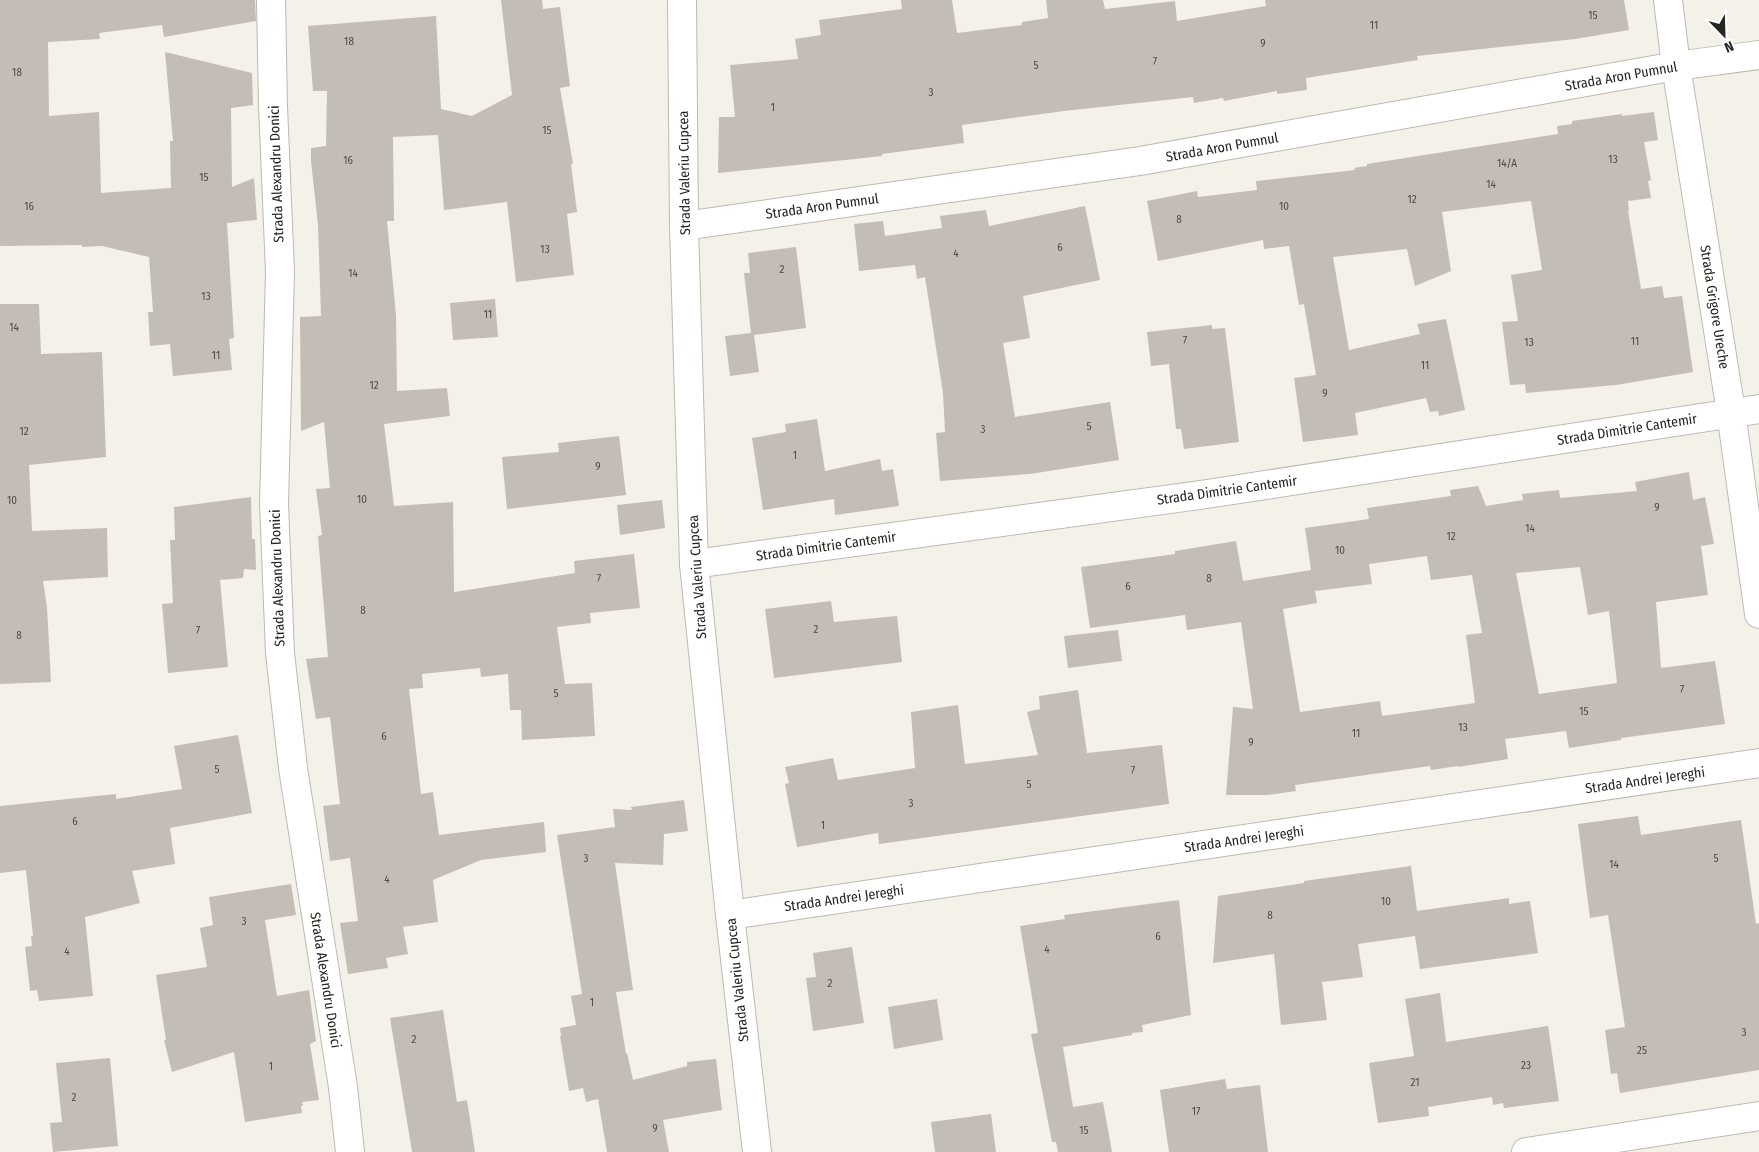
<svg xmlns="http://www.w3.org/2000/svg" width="1759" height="1152" font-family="'Fira Sans Condensed',sans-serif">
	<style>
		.building { fill: #c4bdb6; fill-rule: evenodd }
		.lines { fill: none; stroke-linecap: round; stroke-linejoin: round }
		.minor-casing { stroke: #bdbab2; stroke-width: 30 }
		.minor { stroke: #fff; stroke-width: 28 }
		.labels { text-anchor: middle; stroke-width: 4; stroke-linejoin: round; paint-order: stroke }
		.number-label { font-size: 11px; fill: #4e4b47 }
		.street-label { font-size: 14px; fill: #262522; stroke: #fff }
	</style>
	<rect width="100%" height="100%" fill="#f4f1e8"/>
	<!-- building -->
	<g class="building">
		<path d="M 0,0 L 255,0 L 256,21 L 164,37 L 162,25 L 99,33 L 100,39 L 48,42 L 49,116 L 99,112 L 101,193 L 171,188 L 170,141 L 173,141 L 165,52 L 252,73 L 253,105 L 231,108 L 232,187 L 254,178 L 257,220 L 227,223 L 234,338 L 229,339 L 232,370 L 173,376 L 170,344 L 150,346 L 148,312 L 153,312 L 149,257 L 102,246 L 82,247 L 82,245 L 0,246 Z"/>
		<path d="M 501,0 L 542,0 L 543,9 L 560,7 L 570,86 L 560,88 L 573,164 L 571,164 L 577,212 L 567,214 L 574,275 L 516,282 L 507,202 L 444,210 L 438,135 L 393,137 L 394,221 L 387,221 L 396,315 L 397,391 L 447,388 L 450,416 L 384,424 L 394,506 L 453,502 L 454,592 L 575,573 L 574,561 L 634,554 L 640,608 L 590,613 L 591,623 L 557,627 L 565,684 L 592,683 L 595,736 L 522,740 L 521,710 L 510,710 L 508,674 L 481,677 L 480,668 L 422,674 L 423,688 L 409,689 L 421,794 L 433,792 L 439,835 L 544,822 L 546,852 L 481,860 L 433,880 L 438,922 L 403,927 L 408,954 L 386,958 L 388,968 L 348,974 L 340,923 L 358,921 L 350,858 L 330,861 L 323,806 L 340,804 L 330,717 L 316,719 L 306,659 L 328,657 L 318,536 L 322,535 L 316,489 L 330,488 L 324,422 L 301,431 L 300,317 L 321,316 L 318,225 L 311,161 L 311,148 L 326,146 L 327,91 L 313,91 L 308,26 L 436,16 L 441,109 L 472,116 L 512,95 Z"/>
		<path d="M 901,0 L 952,0 L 957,33 L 1022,25 L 1022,22 L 1048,18 L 1046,0 L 1103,0 L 1105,9 L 1175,1 L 1177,21 L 1266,6 L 1265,0 L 1624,0 L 1629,30 L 1575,39 L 1417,56 L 1418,60 L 1306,78 L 1307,90 L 1277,94 L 1277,91 L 1224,101 L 1223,98 L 1194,103 L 1193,97 L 1064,111 L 962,125 L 964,143 L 882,154 L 882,156 L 845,160 L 718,173 L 719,117 L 735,117 L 730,65 L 798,59 L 795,39 L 821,35 L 819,20 L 902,9 Z"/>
		<path d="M 1654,112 L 1658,140 L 1644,142 L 1651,180 L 1648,181 L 1651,198 L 1628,201 L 1629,211 L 1628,211 L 1641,289 L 1662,286 L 1664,298 L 1682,296 L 1693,372 L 1616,385 L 1526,393 L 1525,384 L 1510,385 L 1502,322 L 1518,321 L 1511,275 L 1542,270 L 1531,201 L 1442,212 L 1451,271 L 1415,286 L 1407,249 L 1333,257 L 1349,350 L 1420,334 L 1417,324 L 1446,319 L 1465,410 L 1439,416 L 1438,411 L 1430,412 L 1426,398 L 1355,413 L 1358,435 L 1303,442 L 1294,378 L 1316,375 L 1304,304 L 1299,305 L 1289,246 L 1264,249 L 1263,240 L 1158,261 L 1147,201 L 1197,191 L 1198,197 L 1257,190 L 1256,181 L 1355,170 L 1354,168 L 1367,166 L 1367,164 L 1558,134 L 1557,126 L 1572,124 L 1572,121 L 1622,114 L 1622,116 Z"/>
		<path d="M 1085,206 L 1100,280 L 1023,296 L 1030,338 L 1003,343 L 1015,417 L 1110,402 L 1119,460 L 1030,474 L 940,481 L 936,433 L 945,432 L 943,393 L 925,277 L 917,279 L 915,265 L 859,271 L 854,224 L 883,221 L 885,236 L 942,228 L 940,216 L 986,210 L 989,226 Z"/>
		<path d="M 796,247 L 806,328 L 754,335 L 759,372 L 730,376 L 725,336 L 751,333 L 744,273 L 750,273 L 748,253 Z"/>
		<path d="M 495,299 L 498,337 L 453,340 L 450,303 Z"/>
		<path d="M 0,304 L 39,304 L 41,354 L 102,352 L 106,457 L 29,465 L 32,531 L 107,528 L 108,577 L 43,581 L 47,607 L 51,682 L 0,684 Z"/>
		<path d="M 1212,325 L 1212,329 L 1225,328 L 1239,442 L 1184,449 L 1181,429 L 1176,429 L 1169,364 L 1151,366 L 1147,332 Z"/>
		<path d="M 817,419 L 825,471 L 880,459 L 882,471 L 893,469 L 899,506 L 835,515 L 834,499 L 763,510 L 752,438 L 786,432 L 785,424 Z"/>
		<path d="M 619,436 L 626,495 L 507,509 L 502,457 L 559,452 L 558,443 Z"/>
		<path d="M 1689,472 L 1693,500 L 1705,497 L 1714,544 L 1701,546 L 1708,595 L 1656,602 L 1661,668 L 1715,661 L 1725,724 L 1621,738 L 1621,740 L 1569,748 L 1566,731 L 1505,739 L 1508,759 L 1458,767 L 1458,766 L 1431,770 L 1430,766 L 1295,785 L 1296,791 L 1268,795 L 1226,795 L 1233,707 L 1253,709 L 1241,622 L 1187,630 L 1185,615 L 1090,628 L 1081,567 L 1175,554 L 1175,551 L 1236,541 L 1243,581 L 1311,570 L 1305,528 L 1369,519 L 1367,508 L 1451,496 L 1450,490 L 1478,486 L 1486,506 L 1523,500 L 1522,494 L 1559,490 L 1560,498 L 1637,491 L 1635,482 ZM 1427,556 L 1431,580 L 1472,575 L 1482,633 L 1466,635 L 1475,703 L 1382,716 L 1380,701 L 1300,712 L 1283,609 L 1317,603 L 1315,591 L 1372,584 L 1369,564 ZM 1580,567 L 1588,615 L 1609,611 L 1617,683 L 1539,694 L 1516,573 Z"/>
		<path d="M 251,497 L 252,539 L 255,539 L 256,570 L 244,569 L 243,578 L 220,580 L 228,667 L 168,673 L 162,604 L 173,603 L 170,540 L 175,540 L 174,507 Z"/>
		<path d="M 662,500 L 665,528 L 620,535 L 617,505 Z"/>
		<path d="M 831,601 L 834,622 L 897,616 L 902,662 L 774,678 L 765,609 Z"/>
		<path d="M 1118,630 L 1122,661 L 1068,668 L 1064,636 Z"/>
		<path d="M 1078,690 L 1087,753 L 1162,745 L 1169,804 L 879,844 L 878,833 L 797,847 L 785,784 L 789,783 L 785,767 L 833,758 L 838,780 L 915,768 L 911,712 L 958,705 L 965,764 L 1038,755 L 1027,712 L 1040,709 L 1039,696 Z"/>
		<path d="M 238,735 L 252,813 L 170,828 L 175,864 L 132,871 L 140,903 L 85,917 L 93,996 L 39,1001 L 37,990 L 30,991 L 25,947 L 32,946 L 31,936 L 33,936 L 26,870 L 0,873 L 0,806 L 116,794 L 116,799 L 182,789 L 174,746 Z"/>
		<path d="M 684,800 L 688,831 L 664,834 L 663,865 L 615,863 L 633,990 L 616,992 L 626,1054 L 627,1053 L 633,1080 L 687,1066 L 687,1062 L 716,1059 L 722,1110 L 663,1120 L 669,1152 L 607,1152 L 598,1099 L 586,1102 L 583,1088 L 569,1091 L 560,1036 L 561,1036 L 560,1028 L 576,1025 L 571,996 L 582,994 L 557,835 L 615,827 L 613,809 L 632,810 L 631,807 Z"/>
		<path d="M 1638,816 L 1641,835 L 1741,820 L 1756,924 L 1759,923 L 1759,1070 L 1620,1093 L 1617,1073 L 1611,1074 L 1605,1030 L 1625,1027 L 1608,915 L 1590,918 L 1578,824 Z"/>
		<path d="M 1411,866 L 1417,911 L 1509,898 L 1509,904 L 1530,901 L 1538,953 L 1420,969 L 1415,936 L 1358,944 L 1363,977 L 1322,982 L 1327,1020 L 1281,1025 L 1274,954 L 1213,963 L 1218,896 L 1304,883 L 1304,881 Z"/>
		<path d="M 291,884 L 296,915 L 265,920 L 277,996 L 309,990 L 316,1041 L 310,1044 L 319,1100 L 302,1102 L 303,1106 L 301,1106 L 302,1113 L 245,1122 L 234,1052 L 172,1072 L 164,1040 L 166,1040 L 156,975 L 207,967 L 200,928 L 213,925 L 209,897 Z"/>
		<path d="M 1179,900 L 1191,1015 L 1142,1025 L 1143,1032 L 1132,1033 L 1132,1035 L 1063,1047 L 1073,1107 L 1103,1102 L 1112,1152 L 1058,1152 L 1056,1142 L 1052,1142 L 1031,1034 L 1038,1033 L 1020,926 L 1065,919 L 1064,915 Z"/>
		<path d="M 852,947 L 864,1023 L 813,1031 L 806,978 L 816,977 L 813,953 Z"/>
		<path d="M 1440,993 L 1446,1042 L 1548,1026 L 1559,1101 L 1504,1108 L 1503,1103 L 1493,1105 L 1492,1097 L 1428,1107 L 1429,1116 L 1378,1123 L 1369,1063 L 1414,1056 L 1405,999 Z"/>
		<path d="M 937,999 L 943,1040 L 894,1049 L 888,1007 Z"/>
		<path d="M 443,1010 L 457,1102 L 467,1100 L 475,1152 L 412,1152 L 390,1018 Z"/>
		<path d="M 110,1058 L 118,1146 L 53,1152 L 50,1123 L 62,1122 L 56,1063 Z"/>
		<path d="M 1225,1079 L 1227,1089 L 1260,1085 L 1268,1152 L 1169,1152 L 1160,1090 Z"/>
		<path d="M 991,1114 L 996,1152 L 935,1152 L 931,1122 Z"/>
	</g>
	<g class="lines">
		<defs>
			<g id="minor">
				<path d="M 271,0 L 273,106 L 280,272 L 274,504 L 280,653 L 293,768 L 343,1087 L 350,1152"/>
				<path d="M 682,0 L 684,226 L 694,564 L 730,915 L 757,1152"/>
				<path d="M 1668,0 L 1676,66 L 1731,412 L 1759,614"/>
				<path d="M 684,226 L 1140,161 L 1676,66 L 1759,55"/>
				<path d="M 694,564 L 1207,494 L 1759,409"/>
				<path d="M 730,915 L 1759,763"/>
				<path d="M 1526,1152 L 1759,1116"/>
			</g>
		</defs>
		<!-- minor casing -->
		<use href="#minor" class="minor-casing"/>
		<!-- minor -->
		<use href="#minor" class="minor"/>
	</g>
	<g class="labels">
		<!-- number labels -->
		<g class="number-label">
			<text x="1593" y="19">15</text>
			<text x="1374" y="29">11</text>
			<text x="349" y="45">18</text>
			<text x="1263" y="47">9</text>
			<text x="1155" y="65">7</text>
			<text x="1036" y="69">5</text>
			<text x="17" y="76">18</text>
			<text x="931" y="96">3</text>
			<text x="773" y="111">1</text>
			<text x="547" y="134">15</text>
			<text x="1613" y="163">13</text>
			<text x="348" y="164">16</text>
			<text x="1507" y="167">14/A</text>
			<text x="204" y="181">15</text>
			<text x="1491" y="188">14</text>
			<text x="1412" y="203">12</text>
			<text x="29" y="210">16</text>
			<text x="1284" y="210">10</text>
			<text x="1179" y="223">8</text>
			<text x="1060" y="251">6</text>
			<text x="545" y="253">13</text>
			<text x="956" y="257">4</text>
			<text x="782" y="273">2</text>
			<text x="353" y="277">14</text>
			<text x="206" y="300">13</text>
			<text x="488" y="318">11</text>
			<text x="14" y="331">14</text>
			<text x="1185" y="344">7</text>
			<text x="1635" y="345">11</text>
			<text x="1529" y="346">13</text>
			<text x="216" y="359">11</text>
			<text x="1425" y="369">11</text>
			<text x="374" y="389">12</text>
			<text x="1325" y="397">9</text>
			<text x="1089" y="430">5</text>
			<text x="983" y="433">3</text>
			<text x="24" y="435">12</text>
			<text x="795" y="459">1</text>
			<text x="598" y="470">9</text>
			<text x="362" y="503">10</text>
			<text x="12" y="504">10</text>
			<text x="1657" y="511">9</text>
			<text x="1530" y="532">14</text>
			<text x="1451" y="540">12</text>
			<text x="1340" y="554">10</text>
			<text x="599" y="582">7</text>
			<text x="1209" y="582">8</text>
			<text x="1128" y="590">6</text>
			<text x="363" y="614">8</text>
			<text x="816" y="633">2</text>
			<text x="198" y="634">7</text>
			<text x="19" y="639">8</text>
			<text x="1682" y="693">7</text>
			<text x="556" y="697">5</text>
			<text x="1584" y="715">15</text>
			<text x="1463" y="731">13</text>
			<text x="1356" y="737">11</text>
			<text x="384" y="740">6</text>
			<text x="1251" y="746">9</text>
			<text x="217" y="773">5</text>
			<text x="1133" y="774">7</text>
			<text x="1029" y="788">5</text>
			<text x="911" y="807">3</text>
			<text x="75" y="825">6</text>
			<text x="823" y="829">1</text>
			<text x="586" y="862">3</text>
			<text x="1716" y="862">5</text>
			<text x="1614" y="868">14</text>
			<text x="387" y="883">4</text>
			<text x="1386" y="905">10</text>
			<text x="1270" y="919">8</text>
			<text x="244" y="925">3</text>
			<text x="1158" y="940">6</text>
			<text x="1047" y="953">4</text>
			<text x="67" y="955">4</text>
			<text x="830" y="987">2</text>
			<text x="592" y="1006">1</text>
			<text x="1744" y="1036">3</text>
			<text x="414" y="1043">2</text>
			<text x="1642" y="1054">25</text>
			<text x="1526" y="1069">23</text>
			<text x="271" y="1070">1</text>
			<text x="1415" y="1086">21</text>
			<text x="74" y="1101">2</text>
			<text x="1196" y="1115">17</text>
			<text x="655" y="1132">9</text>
			<text x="1084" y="1134">15</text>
		</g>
		<!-- street labels -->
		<g class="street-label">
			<text transform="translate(1621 76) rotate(-10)" y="5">Strada Aron Pumnul</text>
			<text transform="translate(1222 147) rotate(-10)" y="5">Strada Aron Pumnul</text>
			<text transform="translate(684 173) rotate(-91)" y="5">Strada Valeriu Cupcea</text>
			<text transform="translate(276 174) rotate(-92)" y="5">Strada Alexandru Donici</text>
			<text transform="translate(822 206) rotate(-8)" y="5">Strada Aron Pumnul</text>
			<text transform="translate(1715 307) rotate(81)" y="5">Strada Grigore Ureche</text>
			<text transform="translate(1627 429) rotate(-9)" y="5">Strada Dimitrie Cantemir</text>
			<text transform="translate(1227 490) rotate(-8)" y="5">Strada Dimitrie Cantemir</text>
			<text transform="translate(826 546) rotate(-8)" y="5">Strada Dimitrie Cantemir</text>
			<text transform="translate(697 577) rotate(-94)" y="5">Strada Valeriu Cupcea</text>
			<text transform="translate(277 578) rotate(-92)" y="5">Strada Alexandru Donici</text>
			<text transform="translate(1645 780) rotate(-8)" y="5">Strada Andrei Jereghi</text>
			<text transform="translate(1244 839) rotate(-8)" y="5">Strada Andrei Jereghi</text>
			<text transform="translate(844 898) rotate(-8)" y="5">Strada Andrei Jereghi</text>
			<text transform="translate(326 980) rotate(81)" y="5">Strada Alexandru Donici</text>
			<text transform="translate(737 980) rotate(-96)" y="5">Strada Valeriu Cupcea</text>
		</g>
	</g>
	<!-- north arrow -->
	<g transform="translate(1724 35) rotate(157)" stroke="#ffffff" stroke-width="4" paint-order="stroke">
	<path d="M0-4L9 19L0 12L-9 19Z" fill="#262522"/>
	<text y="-8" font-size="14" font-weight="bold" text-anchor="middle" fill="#262522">N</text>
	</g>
</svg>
